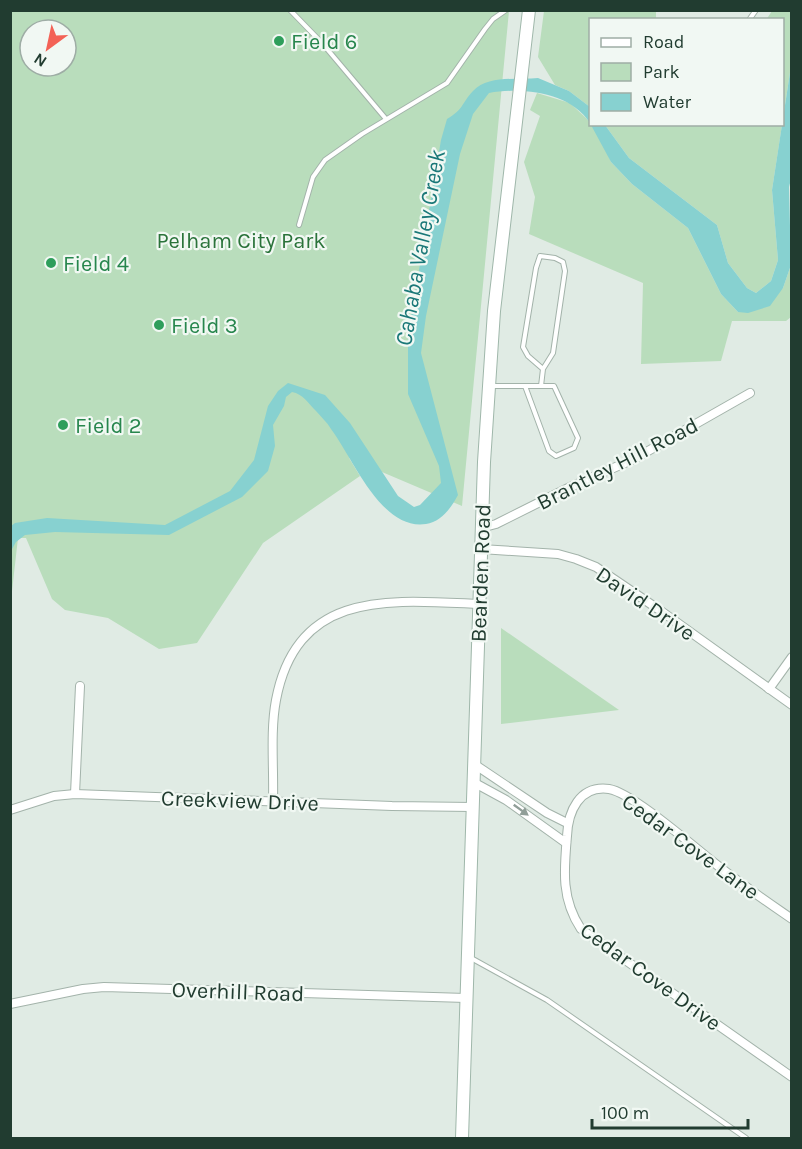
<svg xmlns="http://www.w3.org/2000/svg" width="802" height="1149" font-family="Karla,sans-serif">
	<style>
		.green { fill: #b9ddbc; fill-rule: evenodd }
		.water { fill: #87d1d0 }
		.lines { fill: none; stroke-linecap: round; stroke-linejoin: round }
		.lane-casing { stroke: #a3b3aa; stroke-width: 6 }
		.street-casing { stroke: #a3b3aa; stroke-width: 10 }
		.secondary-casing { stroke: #9fb7aa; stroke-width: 14 }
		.lane { stroke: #fff; stroke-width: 4 }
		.street { stroke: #fff; stroke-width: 8 }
		.secondary { stroke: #fff; stroke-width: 12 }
		.oneway { fill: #909e98 }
		.leisure-dot { fill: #2e9e5b; stroke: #f1f8f3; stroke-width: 2 }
		.labels { text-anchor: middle; stroke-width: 4.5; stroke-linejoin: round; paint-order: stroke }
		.leisure-label { font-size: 22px; fill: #27864d; stroke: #f1f8f3; text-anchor: start }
		.park-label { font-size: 22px; fill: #2a733a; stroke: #f1f8f3 }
		.street-label { font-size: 22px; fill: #213c30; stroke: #f1f8f3 }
		.water-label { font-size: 24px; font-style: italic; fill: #1a7878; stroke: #f1f8f3 }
	</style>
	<rect width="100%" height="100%" fill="#e0ebe4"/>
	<!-- green -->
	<g class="green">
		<path d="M 11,11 L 509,11 L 462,506 L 349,458 L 360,476 L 263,543 L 197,643 L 159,649 L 108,618 L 65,610 L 52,599 L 26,538 L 18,538 L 11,600 ZM 30,30 L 66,30 L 66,66 L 30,66 Z"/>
		<path d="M 544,11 L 654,10 L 656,11 L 656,19 L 590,20 L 590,107 L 569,91 L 555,85 L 538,57 Z"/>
		<path d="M 772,11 L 791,11 L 791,66 L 783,118 L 782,20 L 766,20 Z"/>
		<path d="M 537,93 L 570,103 L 587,119 L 599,135 L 611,162 L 632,184 L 688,228 L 721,294 L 738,312 L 783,288 L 791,265 L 791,317 L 786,321 L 732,321 L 721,361 L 641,364 L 643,283 L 529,234 L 535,197 L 524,162 L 540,116 L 530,110 Z"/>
		<path d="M 605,125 L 782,125 L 772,190 L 778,260 L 771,281 L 756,293 L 747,288 L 728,263 L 717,225 L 629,158 Z"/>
		<path d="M 501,628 L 619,710 L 501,724 Z"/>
	</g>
	<!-- water -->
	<g class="water">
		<path d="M 791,66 L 792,175 L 789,187 L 791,265 L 783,288 L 770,306 L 748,313 L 738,312 L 721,294 L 688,228 L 632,184 L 611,162 L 591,125 L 605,125 L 629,158 L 717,225 L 728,263 L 747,288 L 756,293 L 771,281 L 778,260 L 772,190 Z"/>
		<path d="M 538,78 L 569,91 L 590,107 L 590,123 C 570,92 523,87 489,93 L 473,114 L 460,154 L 426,316 L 421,353 L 458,495 C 451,508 441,522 426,524 C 381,531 353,458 331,429 C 327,422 321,417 316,411 C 308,403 303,394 292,392 L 286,397 L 284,406 L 273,425 L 275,446 L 268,471 L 242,497 L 169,535 L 55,532 L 25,535 L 16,542 L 12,549 L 11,565 L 11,526 L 15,523 L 47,518 L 165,525 L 230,491 L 254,460 L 268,406 L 278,391 L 288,383 L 325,395 L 350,423 L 398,496 L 414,507 L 420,505 L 441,483 L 439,466 L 408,394 L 408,335 L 441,140 L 447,119 C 464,109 461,104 473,91 C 488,75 518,80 538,78 Z"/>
	</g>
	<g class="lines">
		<defs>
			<g id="lane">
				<path d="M 290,10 L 322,43 L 386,119"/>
				<path d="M 749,20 L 756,10"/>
				<path d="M 299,225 L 313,177 L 325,160 L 362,134 L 447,83 L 485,29 L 493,19 L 506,10"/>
				<path d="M 490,386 L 554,386 L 578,438 L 574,448 L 556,456 L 549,451 L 525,386"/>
				<path d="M 541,386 L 543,369 L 553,353 L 565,271 L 563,262 L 555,258 L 540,256 L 536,268 L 523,347 L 528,356 L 543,369"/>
				<path d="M 471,958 L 547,1000 L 746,1138"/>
			</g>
			<g id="street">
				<path d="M 481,528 L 496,524 L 570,487 L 634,459 L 750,393"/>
				<path d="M 481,549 L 558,554 L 576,559 L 596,567 L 661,611 L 792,705"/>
				<path d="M 769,689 L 792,657"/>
				<path d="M 474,764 L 547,813 L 567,823"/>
				<path d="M 473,782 L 506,800 L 566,843"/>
				<path d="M 75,794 L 80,686"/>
				<path d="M 273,801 C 274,768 270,732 276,700 C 297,589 390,600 479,604"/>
				<path d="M 10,810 L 54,796 L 75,794 L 392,806 L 473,807"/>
				<path d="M 792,919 C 766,901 741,884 717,865 C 695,848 633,793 609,789 C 579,785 568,812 567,836 C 564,870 561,899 581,929 L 792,1077"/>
				<path d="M 10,1004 L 83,989 L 104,987 L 466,998"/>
			</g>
			<path id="secondary" d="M 462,1138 L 484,462 L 494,311 L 529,10"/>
		</defs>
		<!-- lane casing -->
		<use href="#lane" class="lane-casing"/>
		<!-- street casing -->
		<use href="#street" class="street-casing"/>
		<!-- secondary casing -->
		<use href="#secondary" class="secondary-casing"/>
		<!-- lane -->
		<use href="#lane" class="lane"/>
		<!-- street -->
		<use href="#street" class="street"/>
		<!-- secondary -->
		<use href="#secondary" class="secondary"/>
	</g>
	<!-- one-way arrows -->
	<defs><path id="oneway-solid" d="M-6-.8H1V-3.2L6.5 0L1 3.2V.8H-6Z" transform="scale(1.5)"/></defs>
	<use class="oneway" href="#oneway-solid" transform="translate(521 810) rotate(36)"/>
	<!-- markers -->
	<g class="leisure-dot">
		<circle cx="279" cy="41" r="6"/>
		<circle cx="51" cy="263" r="6"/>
		<circle cx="159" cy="325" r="6"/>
		<circle cx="63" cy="425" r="6"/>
	</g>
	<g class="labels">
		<!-- leisure labels -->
		<g class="leisure-label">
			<text x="291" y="49">Field 6</text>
			<text x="63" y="271">Field 4</text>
			<text x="171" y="333">Field 3</text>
			<text x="75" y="433">Field 2</text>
		</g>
		<!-- park labels -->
		<g class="park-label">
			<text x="241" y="248">Pelham City Park</text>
		</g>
		<!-- street labels -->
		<g class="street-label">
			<text transform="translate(617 463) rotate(-27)" y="8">Brantley Hill Road</text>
			<text transform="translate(480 573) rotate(-88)" y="8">Bearden Road</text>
			<text transform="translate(646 603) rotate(34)" y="8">David Drive</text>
			<text transform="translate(240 800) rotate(2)" y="8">Creekview Drive</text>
			<text transform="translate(691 846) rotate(36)" y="8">Cedar Cove Lane</text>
			<text transform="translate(651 976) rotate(36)" y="8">Cedar Cove Drive</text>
			<text transform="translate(238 991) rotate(2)" y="8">Overhill Road</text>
		</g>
		<!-- water labels -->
		<g class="water-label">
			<text transform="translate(420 248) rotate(-80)" y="8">Cahaba Valley Creek</text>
		</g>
	</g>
	<!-- border -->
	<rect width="802" height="1149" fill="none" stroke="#213c30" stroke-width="24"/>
	<!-- legend -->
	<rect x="589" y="18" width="195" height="108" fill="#f1f8f3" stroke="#9eada5" stroke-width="1.5"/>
	<rect x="601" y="38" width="30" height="9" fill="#ffffff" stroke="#9eada5" stroke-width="1.5"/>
	<text x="643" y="48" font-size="18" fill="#213c30">Road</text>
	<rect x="601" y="63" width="30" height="18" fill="#b9ddbc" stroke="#9eada5" stroke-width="1.5"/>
	<text x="643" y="78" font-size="18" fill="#213c30">Park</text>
	<rect x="601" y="93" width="30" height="18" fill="#87d1d0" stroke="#9eada5" stroke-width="1.5"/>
	<text x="643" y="108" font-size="18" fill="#213c30">Water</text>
	<!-- north arrow -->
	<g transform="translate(48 48) rotate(213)"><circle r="28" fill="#f1f8f3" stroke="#9eada5" stroke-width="1.5"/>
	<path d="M0-4.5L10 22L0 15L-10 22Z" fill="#f36256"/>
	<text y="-9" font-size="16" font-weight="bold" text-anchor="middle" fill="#213c30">N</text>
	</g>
	<!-- scale -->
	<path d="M592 1119v9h156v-9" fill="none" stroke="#213c30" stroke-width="3"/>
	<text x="601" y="1119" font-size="18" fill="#213c30" stroke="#f1f8f3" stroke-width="4.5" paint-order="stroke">100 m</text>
</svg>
